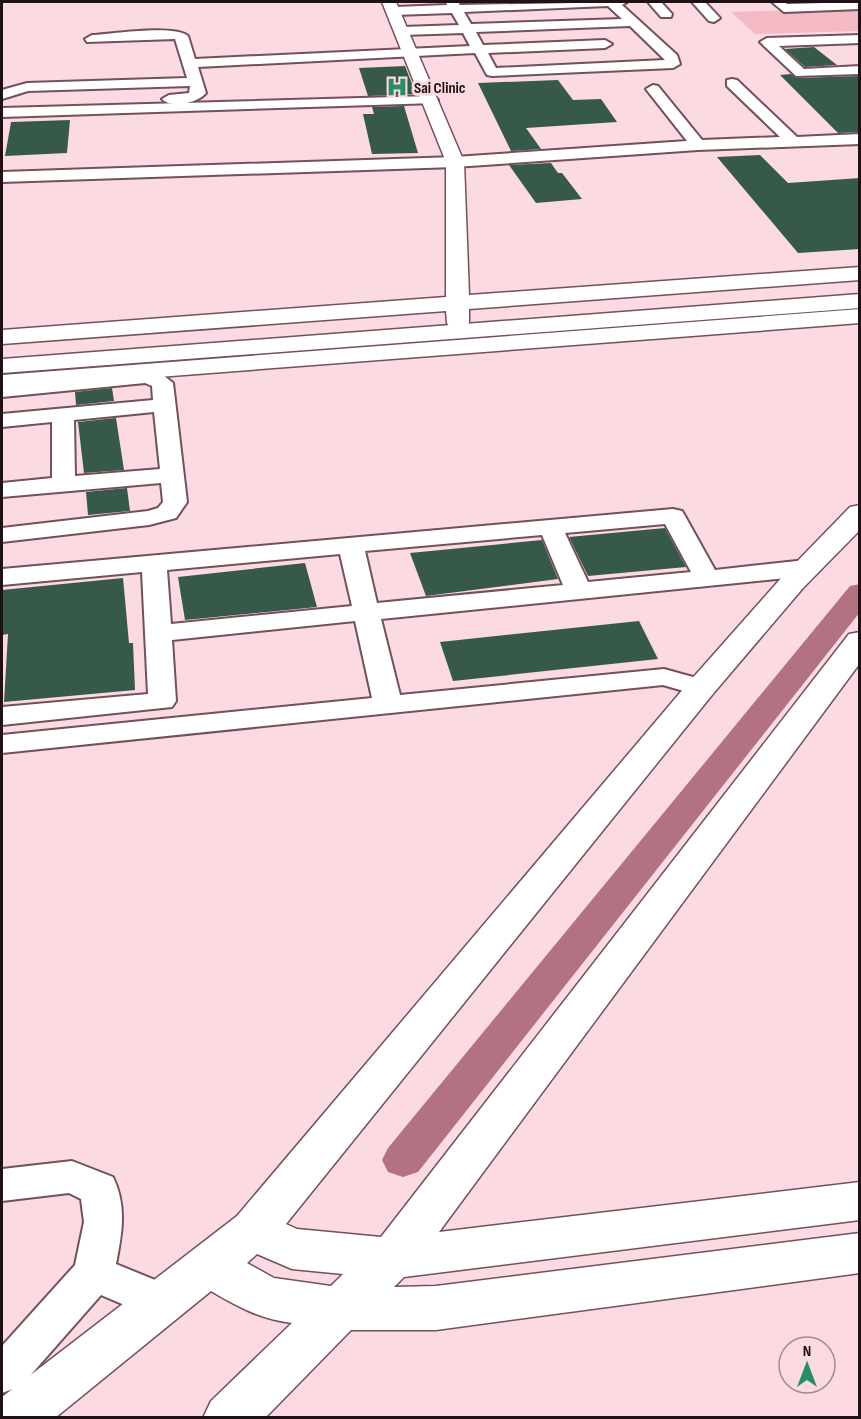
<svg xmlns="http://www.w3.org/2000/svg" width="861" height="1419" font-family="'Sofia Sans Condensed',sans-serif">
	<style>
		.green { fill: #f3b9c5 }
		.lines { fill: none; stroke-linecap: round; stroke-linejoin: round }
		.canal { fill: #b27281; fill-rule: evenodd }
		.building { fill: #37594a }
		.minor-casing { stroke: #725158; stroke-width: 4 }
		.tertiary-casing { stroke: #725158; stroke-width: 3 }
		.primary-casing { stroke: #725158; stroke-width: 3 }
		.minor { fill: #fff; fill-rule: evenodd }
		.tertiary { fill: #fff; fill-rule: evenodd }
		.primary { fill: #fff; fill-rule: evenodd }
		.labels { text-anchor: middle; stroke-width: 6; stroke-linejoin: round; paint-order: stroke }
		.far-poi-label { font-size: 16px; font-weight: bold; fill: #1f1115; stroke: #fbdae1; text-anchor: start }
	</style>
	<rect width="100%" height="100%" fill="#fbdae1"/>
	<!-- green -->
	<path class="green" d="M 859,8 L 859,31 L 755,34 L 731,12 Z"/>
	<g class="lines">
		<!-- canal -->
		<path class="canal" d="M 860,584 L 860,612 L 418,1172 L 403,1177 L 388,1172 L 382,1160 L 388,1148 L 850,586 Z"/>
	</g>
	<!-- building -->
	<g class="building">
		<path d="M 814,47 L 837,65 L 805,67 L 785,49 Z"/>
		<path d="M 405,66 L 416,94 L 368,96 L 359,68 Z"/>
		<path d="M 791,74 L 796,78 L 860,76 L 860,132 L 838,133 L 780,75 Z"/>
		<path d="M 558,80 L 573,100 L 601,99 L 617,122 L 526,128 L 541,149 L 511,151 L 478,83 Z"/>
		<path d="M 404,106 L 418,153 L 372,154 L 363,114 L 374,114 L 372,107 Z"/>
		<path d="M 70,120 L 67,153 L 5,156 L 11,122 Z"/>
		<path d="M 760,155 L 788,183 L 860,178 L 860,249 L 798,253 L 717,157 Z"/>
		<path d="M 551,163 L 558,173 L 562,173 L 582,199 L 536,203 L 509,165 Z"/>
		<path d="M 112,388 L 114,401 L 76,405 L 75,392 Z"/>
		<path d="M 116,418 L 124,470 L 84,473 L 78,422 Z"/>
		<path d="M 127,488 L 130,511 L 88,515 L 86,492 Z"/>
		<path d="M 665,528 L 686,567 L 588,576 L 569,537 Z"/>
		<path d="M 542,540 L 558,579 L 426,596 L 410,553 Z"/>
		<path d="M 305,563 L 317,607 L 185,620 L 178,577 Z"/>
		<path d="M 123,578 L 129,643 L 133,643 L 135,690 L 4,702 L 8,634 L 2,635 L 2,590 Z"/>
		<path d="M 639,621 L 658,659 L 453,681 L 440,642 Z"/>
	</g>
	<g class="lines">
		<defs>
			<g id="minor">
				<path d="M 446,2 L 458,2 L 460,5 L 627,2 L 622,5 L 677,55 L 680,64 L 673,68 L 492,76 L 487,75 L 475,53 L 198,67 L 206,93 C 198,103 171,109 162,99 L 169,95 L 189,93 L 190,86 L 28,91 L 2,99 L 2,90 L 27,83 L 187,78 L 175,39 L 87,42 L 85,39 L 92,35 C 112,34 174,24 188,36 L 195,59 L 470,46 L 463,33 L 403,35 L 396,31 L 403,27 L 459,25 L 452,13 L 395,15 L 389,11 L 395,7 L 447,5 ZM 608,6 L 622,19 L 471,24 L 464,12 ZM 630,26 L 665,60 L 496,68 L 488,53 L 605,48 L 612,44 L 605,40 L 483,45 L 476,32 Z"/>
				<path d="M 648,2 L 661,2 L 672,14 L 671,17 L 661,17 Z"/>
				<path d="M 692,2 L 705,2 L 720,18 L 714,22 L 709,21 Z"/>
				<path d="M 772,2 L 785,2 L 787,4 L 860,2 L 860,9 L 784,12 Z"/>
				<path d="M 860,35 L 860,43 L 779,46 L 804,69 L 860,66 L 860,74 L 796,76 L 760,42 L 767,38 Z"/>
				<path d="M 732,79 L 737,80 L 797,137 L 860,134 L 860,144 L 698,150 L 455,167 L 2,182 L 2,172 L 455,157 L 687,141 L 646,89 L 653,85 L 658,86 L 702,140 L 780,137 L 727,86 L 727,80 Z"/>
				<path d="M 431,96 L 438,100 L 436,103 L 2,117 L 2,108 Z"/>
				<path d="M 145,371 L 163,375 L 173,383 L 187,502 L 176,518 L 149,525 L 2,542 L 2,528 L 148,511 L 158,508 L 163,502 L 161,483 L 2,497 L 2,483 L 52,478 L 52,422 L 2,427 L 2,414 L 153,400 L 152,386 L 145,383 L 2,397 L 2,385 ZM 154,412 L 160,469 L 75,476 L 74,420 Z"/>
				<path d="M 673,509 L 682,511 L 685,516 L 715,570 L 806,560 L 815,563 L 819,568 L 815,573 L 806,576 L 381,619 L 400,695 L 664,669 L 711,682 L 715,688 L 711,694 L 701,696 L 663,685 L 2,753 L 2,735 L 372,698 L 355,621 L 172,640 L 176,701 L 172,707 L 2,725 L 2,707 L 148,694 L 142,572 L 2,585 L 2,569 ZM 665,524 L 691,572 L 588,582 L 565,533 ZM 542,535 L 563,585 L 377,603 L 365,551 ZM 340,554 L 352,606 L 171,624 L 167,570 Z"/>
				<path d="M 72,1161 L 113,1177 C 127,1206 122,1233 116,1264 L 177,1289 L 183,1302 L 177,1315 L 162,1321 L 101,1295 L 21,1386 L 2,1393 L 2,1346 L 75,1265 L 84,1222 L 81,1199 L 69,1193 L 2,1201 L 2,1169 Z"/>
			</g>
			<g id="tertiary">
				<path d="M 382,2 L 396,2 L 464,162 L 469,295 L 860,267 L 860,280 L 469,309 L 469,323 L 466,328 L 450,328 L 447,323 L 446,311 L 2,344 L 2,330 L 446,297 L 446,162 Z"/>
				<path d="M 860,309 L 860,323 L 2,389 L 2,375 Z"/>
				<path d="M 860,505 L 860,530 L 803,588 L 712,695 L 286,1224 L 297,1229 L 381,1237 L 849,634 L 860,632 L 860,663 L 439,1232 L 860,1182 L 860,1220 L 404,1277 L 394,1287 L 436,1286 L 860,1233 L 860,1273 L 436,1330 L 351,1330 L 265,1418 L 203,1418 L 211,1401 L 292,1323 C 260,1319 238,1307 211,1291 L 55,1418 L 2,1418 L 2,1397 L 237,1216 L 690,681 L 783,576 L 850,507 ZM 257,1254 L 292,1269 L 343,1274 L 331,1286 L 274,1278 L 247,1263 Z"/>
			</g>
			<path id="primary" d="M 860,294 L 860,308 L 2,373 L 2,359 Z"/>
		</defs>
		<!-- minor casing -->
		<use href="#minor" class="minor-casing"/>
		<!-- tertiary casing -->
		<use href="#tertiary" class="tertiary-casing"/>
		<!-- primary casing -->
		<use href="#primary" class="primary-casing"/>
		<!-- minor -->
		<use href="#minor" class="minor"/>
		<!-- tertiary -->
		<use href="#tertiary" class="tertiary"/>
		<!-- primary -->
		<use href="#primary" class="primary"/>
	</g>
	<!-- icons -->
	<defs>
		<symbol id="hospital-bare" viewBox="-9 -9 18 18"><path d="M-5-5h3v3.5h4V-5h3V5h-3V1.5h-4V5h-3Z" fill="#298d69" stroke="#fbdae1" stroke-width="2.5" paint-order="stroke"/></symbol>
	</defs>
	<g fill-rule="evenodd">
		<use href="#hospital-bare" x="382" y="72" width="30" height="30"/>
	</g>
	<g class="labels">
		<!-- far-poi labels -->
		<g class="far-poi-label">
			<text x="414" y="93">Sai Clinic</text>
		</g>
	</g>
	<!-- border -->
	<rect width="861" height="1419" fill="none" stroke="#1f1115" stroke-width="6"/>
	<!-- north arrow -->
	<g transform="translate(807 1365)"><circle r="28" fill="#fbdae1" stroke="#a38a8f" stroke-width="1.5"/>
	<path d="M0-4.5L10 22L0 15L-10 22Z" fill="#298d69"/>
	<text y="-9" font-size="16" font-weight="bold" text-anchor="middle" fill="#1f1115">N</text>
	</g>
</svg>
